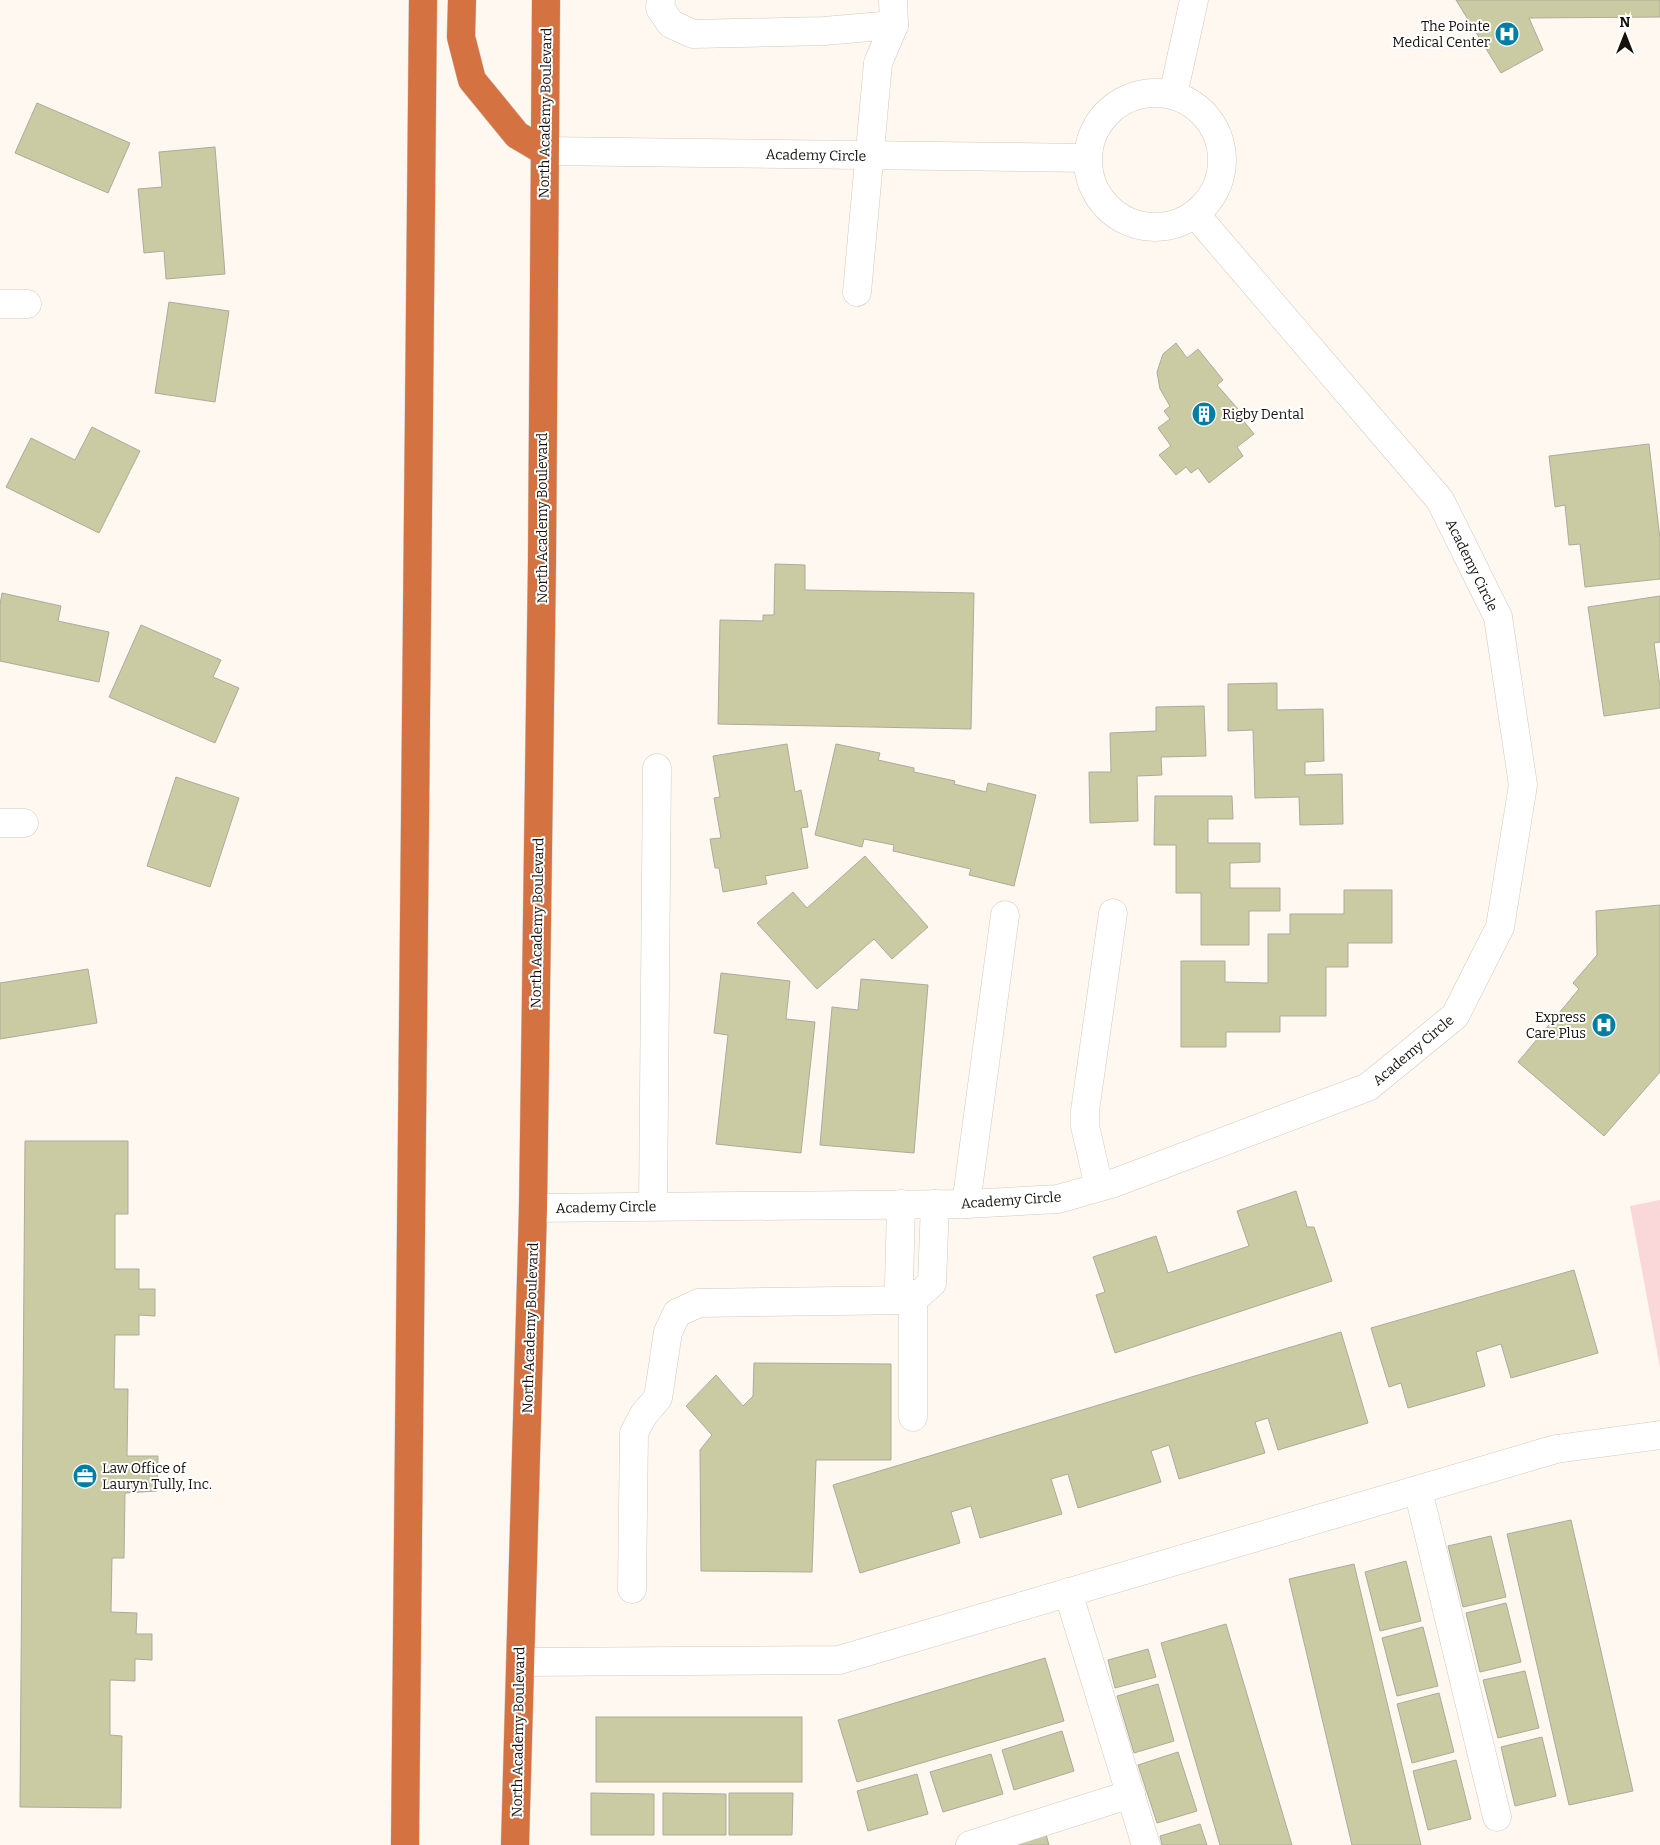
<svg xmlns="http://www.w3.org/2000/svg" width="1660" height="1845" font-family="Bitter,serif">
	<style>
		.green { fill: #fad7d8 }
		.building { fill: #cbcba3; stroke: #abab9c }
		.lines { fill: none; stroke-linecap: round; stroke-linejoin: round }
		.minor-casing { stroke: #d3c9bc; stroke-width: 29 }
		.highway-casing { stroke: #d5d4d3; stroke-width: 29 }
		.minor { stroke: #fff; stroke-width: 28 }
		.highway { stroke: #d47341; stroke-width: 28 }
		.labels { text-anchor: middle; stroke-width: 4; stroke-linejoin: round; paint-order: stroke }
		.poi-label { font-size: 14px; fill: #15120d; stroke: #fff; text-anchor: end }
		.street-label { font-size: 14px; fill: #15120d; stroke: #fff }
	</style>
	<rect width="100%" height="100%" fill="#fef8f0"/>
	<!-- green -->
	<path class="green" d="M 1660,1200 L 1660,1368 L 1630,1206 Z"/>
	<!-- building -->
	<g class="building">
		<path d="M 1456,0 L 1660,0 L 1660,17 L 1529,18 L 1543,50 L 1501,73 Z"/>
		<path d="M 37,103 L 130,143 L 108,193 L 15,153 Z"/>
		<path d="M 215,147 L 225,274 L 166,279 L 164,251 L 144,253 L 138,189 L 162,187 L 159,152 Z"/>
		<path d="M 169,302 L 229,311 L 215,402 L 155,393 Z"/>
		<path d="M 1176,343 L 1187,358 L 1198,349 L 1223,380 L 1217,385 L 1245,417 L 1242,419 L 1254,434 L 1237,447 L 1243,456 L 1209,483 L 1198,468 L 1191,473 L 1186,467 L 1176,475 L 1159,455 L 1171,446 L 1158,428 L 1170,419 L 1164,411 L 1170,406 L 1160,389 L 1157,372 L 1163,354 Z"/>
		<path d="M 92,427 L 140,451 L 99,533 L 6,487 L 31,438 L 75,460 Z"/>
		<path d="M 1649,444 L 1660,539 L 1660,579 L 1585,587 L 1580,544 L 1569,545 L 1565,505 L 1555,507 L 1549,456 Z"/>
		<path d="M 775,564 L 805,565 L 805,590 L 974,593 L 971,729 L 718,724 L 720,620 L 763,621 L 763,615 L 774,615 Z"/>
		<path d="M 2,593 L 61,606 L 58,621 L 109,632 L 99,682 L 0,661 L 0,605 Z"/>
		<path d="M 1660,596 L 1660,642 L 1654,643 L 1660,687 L 1660,708 L 1604,716 L 1588,607 Z"/>
		<path d="M 141,625 L 221,660 L 213,677 L 239,688 L 215,743 L 109,697 Z"/>
		<path d="M 1277,683 L 1277,710 L 1323,709 L 1324,761 L 1305,762 L 1305,775 L 1342,774 L 1343,824 L 1300,825 L 1299,797 L 1255,798 L 1253,730 L 1228,731 L 1228,684 Z"/>
		<path d="M 1204,706 L 1206,756 L 1161,757 L 1162,775 L 1137,776 L 1138,821 L 1090,823 L 1089,772 L 1111,772 L 1110,733 L 1156,731 L 1156,707 Z"/>
		<path d="M 787,744 L 795,792 L 801,790 L 808,827 L 801,828 L 808,868 L 765,876 L 767,884 L 723,892 L 719,868 L 715,868 L 710,839 L 721,838 L 714,798 L 720,797 L 713,756 Z"/>
		<path d="M 836,744 L 880,753 L 878,760 L 914,768 L 914,772 L 955,781 L 954,784 L 986,792 L 988,783 L 1036,795 L 1014,886 L 969,875 L 971,869 L 893,851 L 894,845 L 864,839 L 862,847 L 815,835 Z"/>
		<path d="M 176,777 L 239,798 L 210,887 L 147,866 Z"/>
		<path d="M 1155,796 L 1232,796 L 1233,819 L 1208,819 L 1208,843 L 1260,843 L 1260,862 L 1230,863 L 1230,888 L 1280,888 L 1280,911 L 1249,911 L 1249,945 L 1201,945 L 1201,893 L 1176,893 L 1176,845 L 1154,845 Z"/>
		<path d="M 865,856 L 928,927 L 892,959 L 874,939 L 817,989 L 757,923 L 793,892 L 807,908 Z"/>
		<path d="M 1344,890 L 1392,890 L 1392,943 L 1348,943 L 1348,967 L 1326,967 L 1326,1016 L 1280,1016 L 1280,1032 L 1226,1032 L 1226,1047 L 1181,1047 L 1181,961 L 1225,961 L 1225,982 L 1268,983 L 1268,934 L 1290,934 L 1290,914 L 1344,914 Z"/>
		<path d="M 1660,905 L 1660,1072 L 1604,1136 L 1518,1062 L 1579,989 L 1573,983 L 1597,955 L 1596,911 Z"/>
		<path d="M 88,969 L 97,1023 L 0,1039 L 0,983 Z"/>
		<path d="M 721,973 L 790,981 L 786,1019 L 815,1022 L 801,1153 L 716,1144 L 728,1035 L 714,1033 Z"/>
		<path d="M 861,979 L 928,985 L 914,1153 L 820,1145 L 832,1007 L 858,1010 Z"/>
		<path d="M 25,1141 L 128,1141 L 128,1214 L 115,1214 L 115,1269 L 139,1269 L 139,1289 L 155,1289 L 155,1316 L 139,1315 L 139,1335 L 115,1335 L 114,1389 L 128,1389 L 127,1456 L 158,1456 L 157,1491 L 125,1493 L 124,1558 L 112,1558 L 111,1612 L 137,1613 L 136,1634 L 152,1634 L 152,1660 L 135,1659 L 135,1681 L 110,1680 L 110,1735 L 122,1736 L 121,1808 L 20,1807 Z"/>
		<path d="M 1296,1191 L 1307,1227 L 1314,1227 L 1332,1281 L 1115,1353 L 1096,1295 L 1105,1292 L 1093,1257 L 1156,1236 L 1168,1273 L 1249,1246 L 1237,1211 Z"/>
		<path d="M 1574,1270 L 1598,1353 L 1511,1378 L 1501,1344 L 1476,1352 L 1485,1386 L 1408,1408 L 1401,1383 L 1389,1387 L 1371,1328 Z"/>
		<path d="M 1341,1332 L 1368,1423 L 1278,1450 L 1268,1418 L 1255,1422 L 1265,1453 L 1179,1479 L 1169,1445 L 1151,1451 L 1161,1482 L 1078,1508 L 1068,1474 L 1051,1479 L 1062,1514 L 980,1538 L 971,1506 L 951,1512 L 960,1543 L 860,1573 L 833,1485 Z"/>
		<path d="M 754,1363 L 891,1364 L 891,1460 L 816,1460 L 812,1572 L 701,1571 L 700,1450 L 712,1435 L 686,1406 L 716,1375 L 743,1406 L 753,1396 Z"/>
		<path d="M 1571,1520 L 1633,1791 L 1569,1805 L 1507,1534 Z"/>
		<path d="M 1491,1536 L 1506,1597 L 1463,1607 L 1448,1546 Z"/>
		<path d="M 1406,1561 L 1421,1621 L 1380,1631 L 1365,1572 Z"/>
		<path d="M 1354,1564 L 1421,1845 L 1352,1845 L 1289,1579 Z"/>
		<path d="M 1506,1603 L 1521,1662 L 1480,1672 L 1466,1613 Z"/>
		<path d="M 1226,1624 L 1292,1845 L 1220,1845 L 1161,1643 Z"/>
		<path d="M 1423,1627 L 1438,1686 L 1397,1696 L 1382,1638 Z"/>
		<path d="M 1148,1649 L 1156,1677 L 1115,1688 L 1108,1660 Z"/>
		<path d="M 1045,1658 L 1064,1721 L 857,1782 L 838,1720 Z"/>
		<path d="M 1525,1671 L 1539,1728 L 1498,1738 L 1483,1680 Z"/>
		<path d="M 1158,1684 L 1174,1741 L 1134,1753 L 1117,1696 Z"/>
		<path d="M 1439,1693 L 1454,1752 L 1412,1763 L 1397,1704 Z"/>
		<rect x="596" y="1717" width="206" height="65"/>
		<path d="M 1062,1731 L 1074,1771 L 1014,1790 L 1002,1750 Z"/>
		<path d="M 1542,1737 L 1556,1796 L 1515,1806 L 1501,1747 Z"/>
		<path d="M 1178,1752 L 1197,1811 L 1157,1823 L 1138,1765 Z"/>
		<path d="M 991,1754 L 1003,1794 L 943,1812 L 930,1772 Z"/>
		<path d="M 1456,1760 L 1471,1819 L 1428,1830 L 1413,1771 Z"/>
		<path d="M 917,1774 L 928,1814 L 868,1831 L 857,1791 Z"/>
		<path d="M 591,1793 L 654,1794 L 654,1835 L 591,1835 Z"/>
		<path d="M 663,1793 L 726,1794 L 726,1835 L 663,1835 Z"/>
		<path d="M 729,1793 L 793,1793 L 792,1835 L 729,1835 Z"/>
		<path d="M 1200,1824 L 1207,1845 L 1162,1845 L 1160,1836 Z"/>
		<path d="M 1045,1831 L 1049,1845 L 997,1845 Z"/>
	</g>
	<g class="lines">
		<defs>
			<g id="minor">
				<path d="M 661,0 L 660,8 L 671,24 L 693,34 L 824,31 L 894,25"/>
				<circle cx="1155" cy="160" r="67"/>
				<path d="M 1173,95 L 1194,0"/>
				<path d="M 544,151 L 1087,158"/>
				<path d="M 857,292 L 878,63 L 894,25 L 893,0"/>
				<path d="M 0,304 L 27,304"/>
				<path d="M 0,823 L 24,823"/>
				<path d="M 1099,1187 L 1085,1126 L 1085,1111 L 1113,913"/>
				<path d="M 901,1204 L 899,1285 L 913,1300 L 913,1417"/>
				<path d="M 966,1204 L 1005,915"/>
				<path d="M 653,1206 L 657,768"/>
				<path d="M 533,1208 L 966,1204 L 1058,1199 L 1114,1183 L 1368,1087 L 1455,1016 L 1500,927 L 1523,785 L 1498,617 L 1440,500 L 1196,215"/>
				<path d="M 1418,1490 L 1497,1817"/>
				<path d="M 632,1589 L 634,1433 L 644,1414 L 658,1398 L 668,1332 L 677,1313 L 699,1303 L 913,1300 L 932,1283 L 935,1204"/>
				<path d="M 1068,1592 L 1146,1845"/>
				<path d="M 520,1662 L 839,1660 L 1556,1449 L 1660,1435"/>
				<path d="M 970,1845 L 1131,1794"/>
			</g>
			<g id="highway">
				<path d="M 462,0 L 461,37 L 472,80 L 517,135 L 544,151"/>
				<path d="M 405,1845 L 423,0"/>
				<path d="M 515,1845 L 533,1208 L 542,561 L 546,0"/>
			</g>
		</defs>
		<!-- minor casing -->
		<use href="#minor" class="minor-casing"/>
		<!-- highway casing -->
		<use href="#highway" class="highway-casing"/>
		<!-- minor -->
		<use href="#minor" class="minor"/>
		<!-- highway -->
		<use href="#highway" class="highway"/>
	</g>
	<!-- icons -->
	<defs>
		<symbol id="hospital-disc" viewBox="-11 -11 22 22"><circle r="9.5" fill="#027ea4" stroke="#fff"/><path d="M-5-5h3v3.5h4V-5h3V5h-3V1.5h-4V5h-3Z" fill="#fff"/></symbol>
		<symbol id="building-disc" viewBox="-11 -11 22 22"><circle r="9.5" fill="#027ea4" stroke="#fff"/><path d="M-4-6H4V6H1V3H-1V6H-4ZM-2.5-4.3h1.7v1.8h-1.7ZM.8-4.3h1.7v1.8H.8ZM-2.5-1h1.7V.8h-1.7ZM.8-1h1.7V.8H.8Z" fill="#fff"/></symbol>
		<symbol id="office-disc" viewBox="-11 -11 22 22"><circle r="9.5" fill="#027ea4" stroke="#fff"/><path d="M-6-3h4V-5.5h4V-3h4V5H-6ZM-1-4.5V-3h2v-1.5ZM-6 0V1H6V0Z" fill="#fff"/></symbol>
	</defs>
	<g fill-rule="evenodd">
		<use href="#hospital-disc" x="1493" y="20" width="28" height="28"/>
		<use href="#building-disc" x="1190" y="400" width="28" height="28"/>
		<use href="#hospital-disc" x="1590" y="1011" width="28" height="28"/>
		<use href="#office-disc" x="71" y="1462" width="28" height="28"/>
	</g>
	<g class="labels">
		<!-- poi labels -->
		<g class="poi-label">
			<text x="1490" y="31">The Pointe<tspan x="1490" dy="16">Medical Center</tspan></text>
			<text x="1222" y="419" text-anchor="start">Rigby Dental</text>
			<text x="1586" y="1022">Express<tspan x="1586" dy="16">Care Plus</tspan></text>
			<text x="102" y="1473" text-anchor="start">Law Office of<tspan x="102" dy="16">Lauryn Tully, Inc.</tspan></text>
		</g>
		<!-- street labels -->
		<g class="street-label">
			<text transform="translate(545 113) rotate(-89)" y="5">North Academy Boulevard</text>
			<text transform="translate(816 155) rotate(1)" y="5">Academy Circle</text>
			<text transform="translate(542 518) rotate(-90)" y="5">North Academy Boulevard</text>
			<text transform="translate(1472 565) rotate(64)" y="5">Academy Circle</text>
			<text transform="translate(537 923) rotate(-89)" y="5">North Academy Boulevard</text>
			<text transform="translate(1413 1050) rotate(-40)" y="5">Academy Circle</text>
			<text transform="translate(1011 1200) rotate(-4)" y="5">Academy Circle</text>
			<text transform="translate(606 1207) rotate(-1)" y="5">Academy Circle</text>
			<text transform="translate(530 1328) rotate(-88)" y="5">North Academy Boulevard</text>
			<text transform="translate(518 1732) rotate(-89)" y="5">North Academy Boulevard</text>
		</g>
	</g>
	<!-- north arrow -->
	<g transform="translate(1625 35)" stroke="#ffffff" stroke-width="4" paint-order="stroke">
	<path d="M0-4L9 19L0 12L-9 19Z" fill="#15120d"/>
	<text y="-8" font-size="14" font-weight="bold" text-anchor="middle" fill="#15120d">N</text>
	</g>
</svg>
